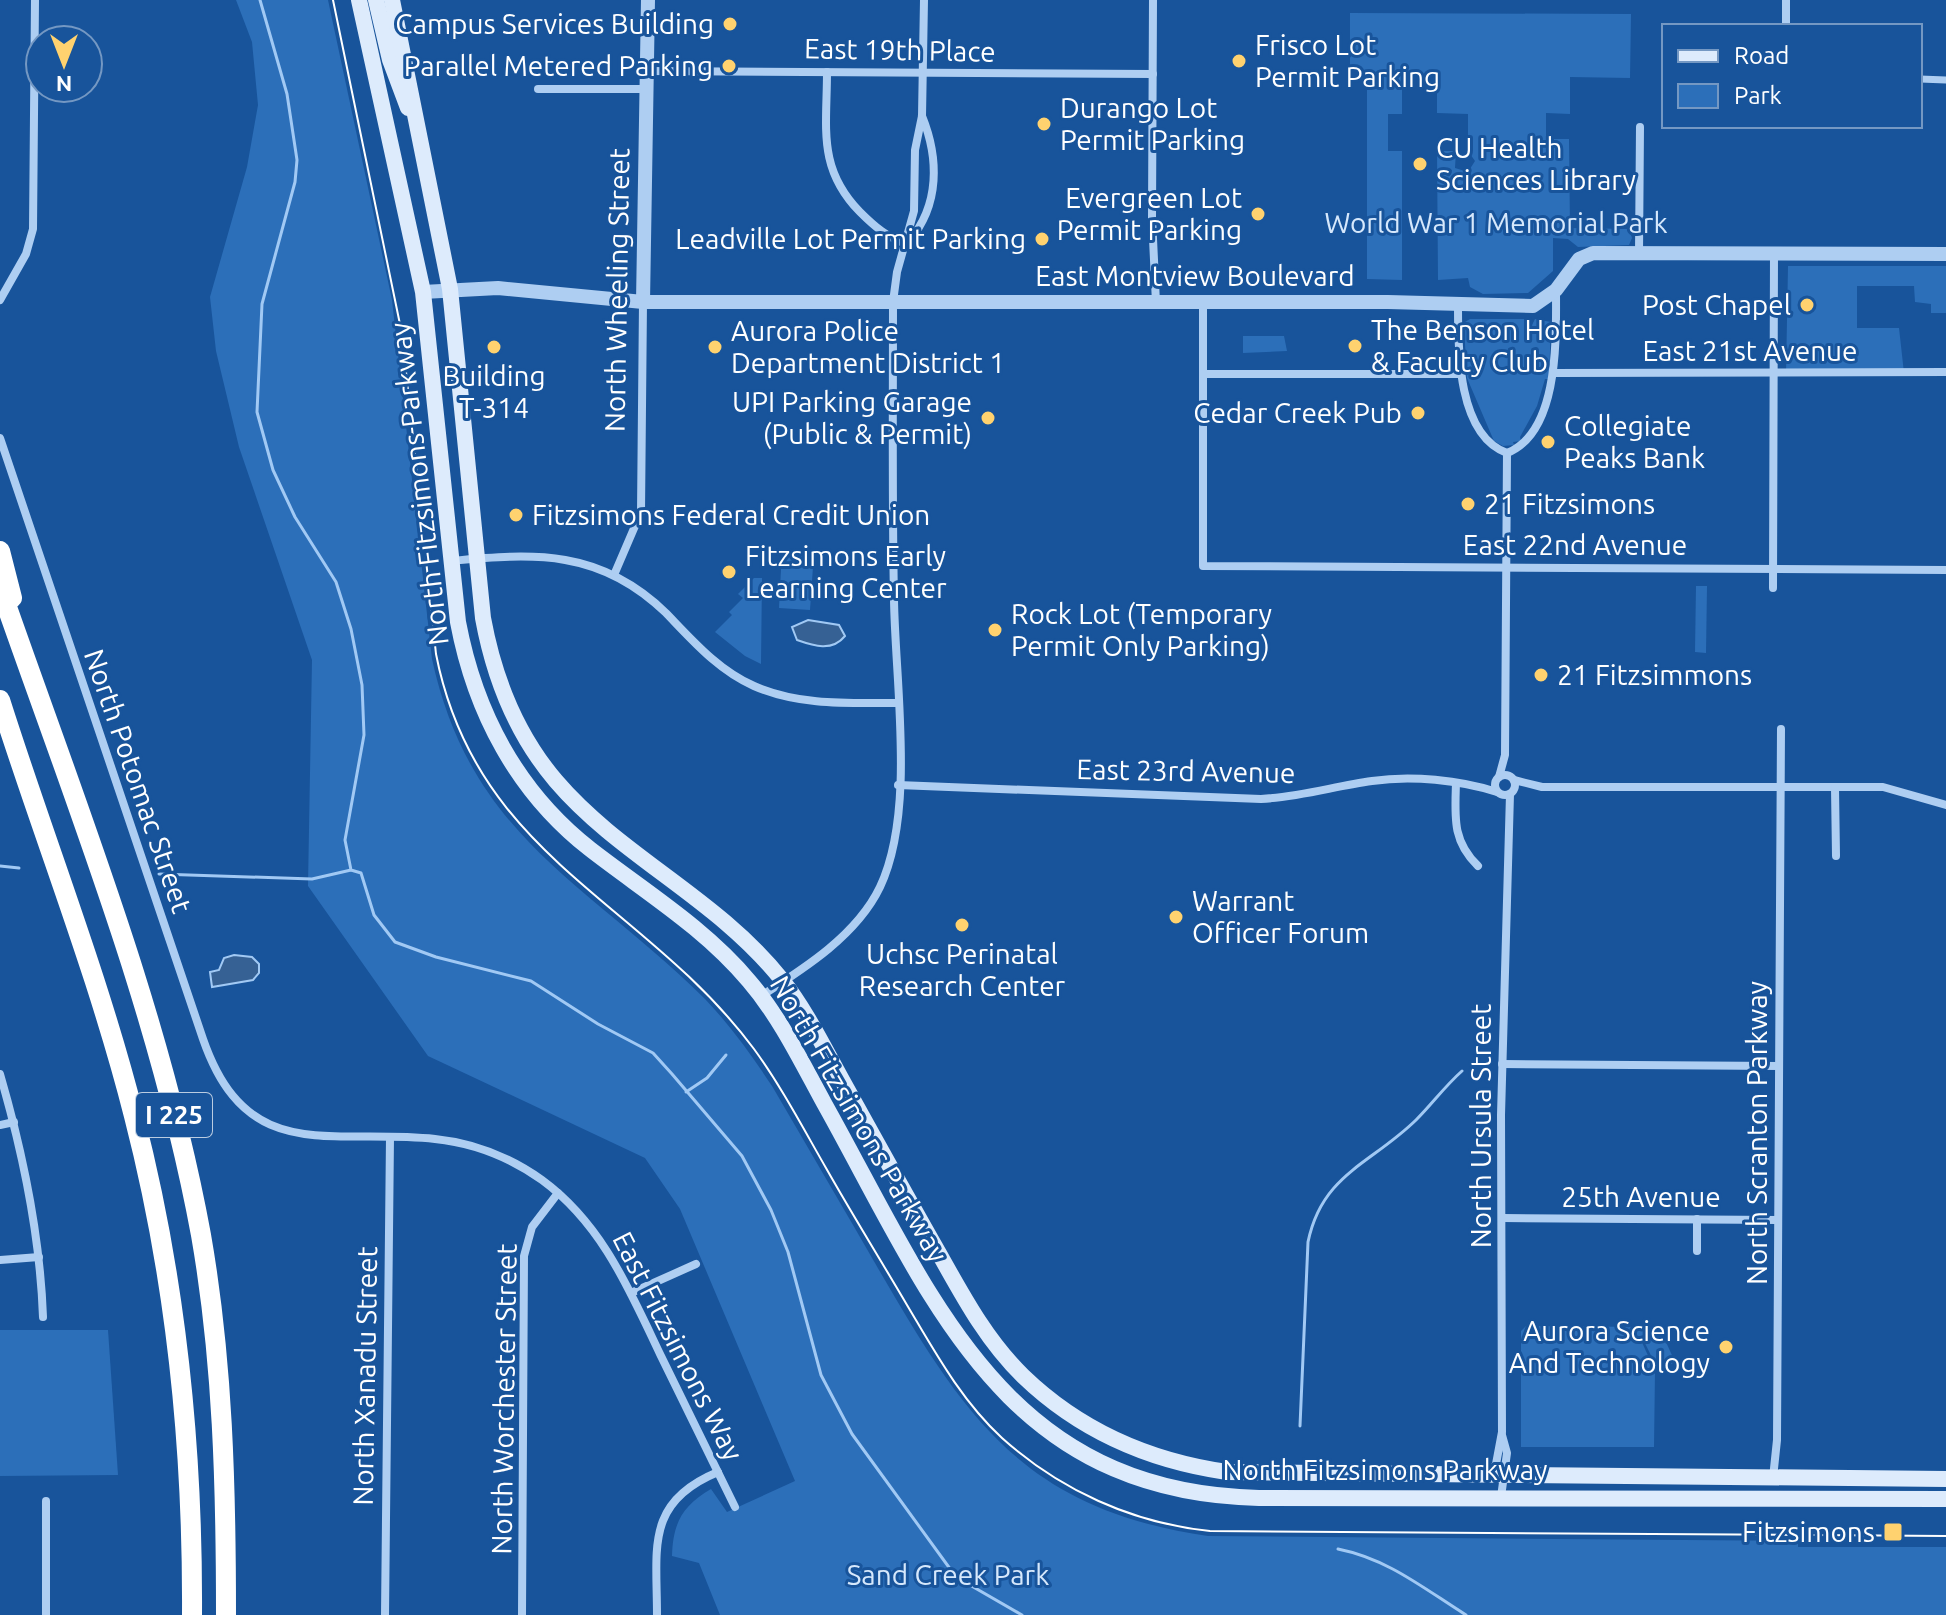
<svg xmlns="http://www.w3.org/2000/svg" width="1946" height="1615" font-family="Ubuntu,sans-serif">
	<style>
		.green { fill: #2c6fb9 }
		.water { fill: #366194; stroke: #a1c9f4; stroke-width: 2 }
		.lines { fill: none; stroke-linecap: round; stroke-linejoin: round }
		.stream { stroke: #a1c9f4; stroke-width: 3 }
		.pedestrian { stroke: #aecef2; stroke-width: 7 }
		.minor { stroke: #aecef2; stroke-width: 8 }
		.tertiary { stroke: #aecef2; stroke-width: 14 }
		.secondary { stroke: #ddebfc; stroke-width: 16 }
		.motorway { stroke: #fff; stroke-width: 20 }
		.tram { stroke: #fff; stroke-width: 2 }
		.poi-dot { fill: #ffd26f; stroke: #18549b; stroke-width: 3 }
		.labels { text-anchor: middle; stroke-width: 6; stroke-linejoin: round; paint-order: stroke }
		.shield { fill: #18549b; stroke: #bacce1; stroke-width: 2 }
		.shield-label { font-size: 26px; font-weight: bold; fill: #fff }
		.poi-label { font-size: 28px; fill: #fff; stroke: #18549b; text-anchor: start }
		.street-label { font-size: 28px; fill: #fff; stroke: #18549b }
		.park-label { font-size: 28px; fill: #d6e8fc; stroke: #18549b }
	</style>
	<rect width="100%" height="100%" fill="#18549b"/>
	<!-- green -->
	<g class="green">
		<path d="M 236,0 L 328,0 L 392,300 L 432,659 C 471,838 587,882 705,999 C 731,1026 752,1056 772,1086 C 808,1148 844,1209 879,1270 C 966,1420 1025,1509 1208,1536 L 1798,1541 L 1798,1547 L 1946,1547 L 1946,1615 L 720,1615 L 699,1563 L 672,1556 C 673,1523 682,1506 711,1489 L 727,1512 L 795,1481 L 680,1209 L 645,1158 L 428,1056 L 308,886 L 312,660 L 239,447 L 216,351 L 210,297 L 247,167 L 258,105 L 252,42 Z"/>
		<path d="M 1350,13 L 1631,14 L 1630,78 L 1570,77 L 1570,114 L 1546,113 L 1546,139 L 1569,139 L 1570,228 L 1629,229 L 1632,238 L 1629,245 L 1578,247 L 1568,239 L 1553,238 L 1553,271 L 1528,293 L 1483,294 L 1470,287 L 1468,278 L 1438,280 L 1437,151 L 1456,151 L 1455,168 L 1468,172 L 1475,161 L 1468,151 L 1468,114 L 1437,113 L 1437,74 L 1402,74 L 1402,114 L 1388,114 L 1388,151 L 1402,151 L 1402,280 L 1367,279 L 1367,71 L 1350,70 Z"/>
		<path d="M 1788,266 L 1946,266 L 1946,313 L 1931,313 L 1931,304 L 1915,302 L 1914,286 L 1857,286 L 1857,328 L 1899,328 L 1904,373 L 1786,373 Z"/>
		<path d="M 1470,319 L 1531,319 L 1532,325 L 1535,319 L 1551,322 L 1549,379 L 1545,379 L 1537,406 L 1520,437 L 1521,441 L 1513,442 L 1514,445 L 1503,446 L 1494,441 L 1467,378 L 1464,327 L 1468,327 L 1465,322 Z"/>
		<path d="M 1243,336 L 1284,336 L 1287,351 L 1243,353 Z"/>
		<path d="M 782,550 L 814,552 L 810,610 L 779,608 Z"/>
		<path d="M 754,578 L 762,578 L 761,664 L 745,656 L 715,632 L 732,615 L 729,612 L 743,598 L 738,594 Z"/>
		<path d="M 1696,586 L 1707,586 L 1706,653 L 1695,652 Z"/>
		<path d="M 1526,1326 L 1646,1327 L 1646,1334 L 1640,1338 L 1655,1371 L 1654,1447 L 1521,1447 L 1521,1331 Z"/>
		<path d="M 0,1330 L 108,1330 L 118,1475 L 0,1476 Z"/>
		<path d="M 1661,1331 L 1675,1362 L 1658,1370 L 1643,1339 Z"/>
	</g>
	<!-- water -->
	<g class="water">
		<path d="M 808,620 L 839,625 L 845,636 C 832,652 814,646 797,640 L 792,627 Z"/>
		<path d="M 234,955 L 252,957 L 259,964 L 259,973 L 253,980 L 212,987 L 210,972 L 219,970 L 224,958 Z"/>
	</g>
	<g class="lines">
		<!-- stream -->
		<g class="stream">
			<path d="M 260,0 L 287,94 L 297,160 L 295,182 L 262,304 L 257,412 L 273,470 L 295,517 L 336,582 L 351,629 L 362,685 L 364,735 L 345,840 L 351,870 L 361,873 L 374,915 L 395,942 L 436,957 L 531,981 L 598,1024 L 653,1053 L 672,1074 L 742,1156 L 771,1210 L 788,1252 L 821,1375 L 852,1434 L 956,1577 L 1022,1615"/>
			<path d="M 0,866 L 19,868"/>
			<path d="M 159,874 L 312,879 L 351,870"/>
			<path d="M 686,1092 L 707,1078 L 726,1055"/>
			<path d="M 1300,1426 L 1308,1242 C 1322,1174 1371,1164 1416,1120 C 1432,1104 1445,1086 1462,1071"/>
			<path d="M 1338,1549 C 1388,1559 1423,1588 1466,1615"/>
		</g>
		<!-- pedestrian -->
		<path class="pedestrian" d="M 1920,79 L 1946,80"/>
		<!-- minor -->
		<g class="minor">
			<path d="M 1153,0 L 1152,217 L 1156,303"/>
			<path d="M 1786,26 L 1786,0"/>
			<path d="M 648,71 L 1153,74"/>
			<path d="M 827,72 C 827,128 817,168 860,212 C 875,227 887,237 906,244"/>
			<path d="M 538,89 L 645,89"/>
			<path d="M 909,241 C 940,205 939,158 922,116"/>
			<path d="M 1639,253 L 1640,127"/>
			<path d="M 0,300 L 26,254 L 33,229 L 35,0"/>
			<path d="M 1203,302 L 1203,566 L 1946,570"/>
			<path d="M 1458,305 C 1458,348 1457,435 1507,453"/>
			<path d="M 1554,373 L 1946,372"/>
			<path d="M 1203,374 L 1461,374"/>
			<path d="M 0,438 L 203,1039 C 247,1166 330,1128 435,1139 C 474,1143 511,1158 542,1180 C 602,1224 629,1289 660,1354 C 685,1405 710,1456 735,1507"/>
			<path d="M 1507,453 C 1560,432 1556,336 1556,290"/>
			<path d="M 451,561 C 535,553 600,549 666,613 C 693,641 718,670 754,686 C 800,706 849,703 898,703"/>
			<path d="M 614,575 L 641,512 L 643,302"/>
			<path d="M 1773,588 L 1774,253"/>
			<circle cx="1505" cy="785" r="10"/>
			<path d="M 1499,777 L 1505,755 L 1507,453"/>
			<path d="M 1514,780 L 1542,787 L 1883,787 L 1946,805"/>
			<path d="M 1456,783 C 1455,817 1452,841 1478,866"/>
			<path d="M 898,785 L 1261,799 C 1300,797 1335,786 1372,781 C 1411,775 1460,780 1497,792"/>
			<path d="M 1835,788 L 1836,856"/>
			<path d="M 761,996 C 805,968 857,935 880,887 C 916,811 895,682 894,599 C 892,500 893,401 893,302 L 897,272 L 914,211 L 915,150 L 922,116 L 924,0"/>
			<path d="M 1502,1064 L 1779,1066"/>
			<path d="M 0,1074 C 23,1153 40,1235 43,1317"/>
			<path d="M 0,1125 L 14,1122"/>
			<path d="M 1503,1218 L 1778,1220"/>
			<path d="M 1697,1219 L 1697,1251"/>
			<path d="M 0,1260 L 39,1257"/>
			<path d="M 631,1293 L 696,1264"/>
			<path d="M 1489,1475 L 1496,1464 L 1502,1432 L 1501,1115 L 1510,794"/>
			<path d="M 1773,1478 L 1777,1440 L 1781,729"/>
			<path d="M 1501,1497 L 1507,1453 L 1502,1435"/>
			<path d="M 46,1615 L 46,1501"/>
			<path d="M 385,1615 L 390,1137"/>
			<path d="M 522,1615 L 524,1256 L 532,1227 L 558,1193"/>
			<path d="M 657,1615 C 657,1548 645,1502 718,1472"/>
		</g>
		<!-- tertiary -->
		<g class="tertiary">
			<path d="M 423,292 L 498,288 L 643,302 L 1388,302 L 1533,306 L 1556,290 L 1579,259 L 1593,253 L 1946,254"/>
			<path d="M 643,302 L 648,0"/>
		</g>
		<!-- secondary -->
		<g class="secondary">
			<path d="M 359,0 L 423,292 L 458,622 C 475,712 517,792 590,849 C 644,891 705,928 749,981 C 780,1017 801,1061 824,1103 C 932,1296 1001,1492 1259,1498 L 1946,1499"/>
			<path d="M 376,0 L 390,60 L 408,108"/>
			<path d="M 392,0 L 450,289 L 483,618 C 494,678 516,734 556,781 C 621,857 717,898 782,980 C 808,1013 826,1052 847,1089 C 878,1145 909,1201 941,1257 C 965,1300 988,1342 1023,1376 C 1079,1430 1150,1461 1227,1472 L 1946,1479"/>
		</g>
		<!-- motorway -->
		<g class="motorway">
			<path d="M 0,551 L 12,598"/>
			<path d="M 0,587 C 74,800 160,1012 201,1235 C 223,1361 226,1487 226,1615"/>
			<path d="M 0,700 C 44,839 98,974 134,1116 C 176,1279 193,1447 192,1615"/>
		</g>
		<!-- tram -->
		<path class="tram" d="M 333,0 L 402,334 L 436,654 C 476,858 643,900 754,1049 C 781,1086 803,1128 826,1168 C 852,1214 880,1259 907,1305 C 935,1352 961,1400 1002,1438 C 1060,1490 1132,1523 1210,1531 L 1946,1536"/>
	</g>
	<!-- markers -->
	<g class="poi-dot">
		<circle cx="730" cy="24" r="8"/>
		<circle cx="1239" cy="61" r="8"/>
		<circle cx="729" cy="66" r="8"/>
		<circle cx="1044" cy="124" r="8"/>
		<circle cx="1420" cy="164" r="8"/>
		<circle cx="1258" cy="214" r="8"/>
		<circle cx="1042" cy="239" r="8"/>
		<circle cx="1807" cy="305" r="8"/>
		<circle cx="1355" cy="346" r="8"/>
		<circle cx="494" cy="347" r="8"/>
		<circle cx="715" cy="347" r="8"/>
		<circle cx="1418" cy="413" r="8"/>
		<circle cx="988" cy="418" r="8"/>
		<circle cx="1548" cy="442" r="8"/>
		<circle cx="1468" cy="504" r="8"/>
		<circle cx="516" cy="515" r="8"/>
		<circle cx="729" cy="572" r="8"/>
		<circle cx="995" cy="630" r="8"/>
		<circle cx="1541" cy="675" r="8"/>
		<circle cx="1176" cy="917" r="8"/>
		<circle cx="962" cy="925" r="8"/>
		<circle cx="1726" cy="1347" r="8"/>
		<rect x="1883" y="1522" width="20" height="20" rx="4"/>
	</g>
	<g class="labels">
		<!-- shield labels -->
		<rect class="shield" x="136" y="1093" width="76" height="44" rx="6"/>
		<g class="shield-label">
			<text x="174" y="1124">I 225</text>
		</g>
		<!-- poi labels -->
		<g class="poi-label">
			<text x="714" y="34" text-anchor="end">Campus Services Building</text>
			<text x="1255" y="55">Frisco Lot<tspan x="1255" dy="32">Permit Parking</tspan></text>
			<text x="713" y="76" text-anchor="end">Parallel Metered Parking</text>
			<text x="1060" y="118">Durango Lot<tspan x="1060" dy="32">Permit Parking</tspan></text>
			<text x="1436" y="158">CU Health<tspan x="1436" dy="32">Sciences Library</tspan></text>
			<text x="1242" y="208" text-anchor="end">Evergreen Lot<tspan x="1242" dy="32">Permit Parking</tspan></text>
			<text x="1026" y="249" text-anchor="end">Leadville Lot Permit Parking</text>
			<text x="1791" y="315" text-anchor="end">Post Chapel</text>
			<text x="1371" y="340">The Benson Hotel<tspan x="1371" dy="32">&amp; Faculty Club</tspan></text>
			<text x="731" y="341">Aurora Police<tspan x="731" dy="32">Department District 1</tspan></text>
			<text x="494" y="386" text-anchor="middle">Building<tspan x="494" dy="32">T-314</tspan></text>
			<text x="972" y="412" text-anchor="end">UPI Parking Garage<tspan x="972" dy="32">(Public &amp; Permit)</tspan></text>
			<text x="1402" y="423" text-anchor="end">Cedar Creek Pub</text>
			<text x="1564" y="436">Collegiate<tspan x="1564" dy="32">Peaks Bank</tspan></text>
			<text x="1484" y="514">21 Fitzsimons</text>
			<text x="532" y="525">Fitzsimons Federal Credit Union</text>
			<text x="745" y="566">Fitzsimons Early<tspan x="745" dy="32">Learning Center</tspan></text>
			<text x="1011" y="624">Rock Lot (Temporary<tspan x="1011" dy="32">Permit Only Parking)</tspan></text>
			<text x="1557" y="685">21 Fitzsimmons</text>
			<text x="1192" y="911">Warrant<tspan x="1192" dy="32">Officer Forum</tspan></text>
			<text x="962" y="964" text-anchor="middle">Uchsc Perinatal<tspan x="962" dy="32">Research Center</tspan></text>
			<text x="1710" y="1341" text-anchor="end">Aurora Science<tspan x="1710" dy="32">And Technology</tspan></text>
			<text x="1875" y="1542" text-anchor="end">Fitzsimons</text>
		</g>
		<!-- street labels -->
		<g class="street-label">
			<text transform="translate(900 50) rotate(1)" y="10">East 19th Place</text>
			<text x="1195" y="286">East Montview Boulevard</text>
			<text transform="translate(617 290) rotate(-89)" y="10">North Wheeling Street</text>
			<text x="1750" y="361">East 21st Avenue</text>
			<text transform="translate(419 484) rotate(-97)" y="10">North Fitzsimons Parkway</text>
			<text x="1575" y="555">East 22nd Avenue</text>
			<text transform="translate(1186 771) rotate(1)" y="10">East 23rd Avenue</text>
			<text transform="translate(138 781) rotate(71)" y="10">North Potomac Street</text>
			<text transform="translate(859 1119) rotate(60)" y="10">North Fitzsimons Parkway</text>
			<text transform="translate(1481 1126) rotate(-90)" y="10">North Ursula Street</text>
			<text transform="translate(1757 1133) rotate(-90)" y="10">North Scranton Parkway</text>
			<text x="1641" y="1207">25th Avenue</text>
			<text transform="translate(678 1346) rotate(63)" y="10">East Fitzsimons Way</text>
			<text transform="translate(365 1376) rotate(-89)" y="10">North Xanadu Street</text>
			<text transform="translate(504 1399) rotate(-89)" y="10">North Worchester Street</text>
			<text x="1385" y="1480">North Fitzsimons Parkway</text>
		</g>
		<!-- park labels -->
		<g class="park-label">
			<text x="1496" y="233">World War 1 Memorial Park</text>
			<text x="948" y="1585">Sand Creek Park</text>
		</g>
	</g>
	<!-- legend -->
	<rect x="1662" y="24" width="260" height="104" fill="#18549b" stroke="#7498c3" stroke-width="2"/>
	<rect x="1678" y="50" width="40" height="12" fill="#ddebfc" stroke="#7498c3" stroke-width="2"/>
	<text x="1734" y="64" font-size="24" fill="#ffffff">Road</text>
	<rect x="1678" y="84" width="40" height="24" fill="#2c6fb9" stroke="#7498c3" stroke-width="2"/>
	<text x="1734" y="104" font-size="24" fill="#ffffff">Park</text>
	<!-- north arrow -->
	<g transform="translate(64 64) rotate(180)"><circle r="38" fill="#18549b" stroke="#7498c3" stroke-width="2"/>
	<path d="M0-6L14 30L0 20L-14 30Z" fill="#ffd26f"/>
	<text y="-12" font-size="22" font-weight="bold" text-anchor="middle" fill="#ffffff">N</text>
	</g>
</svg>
